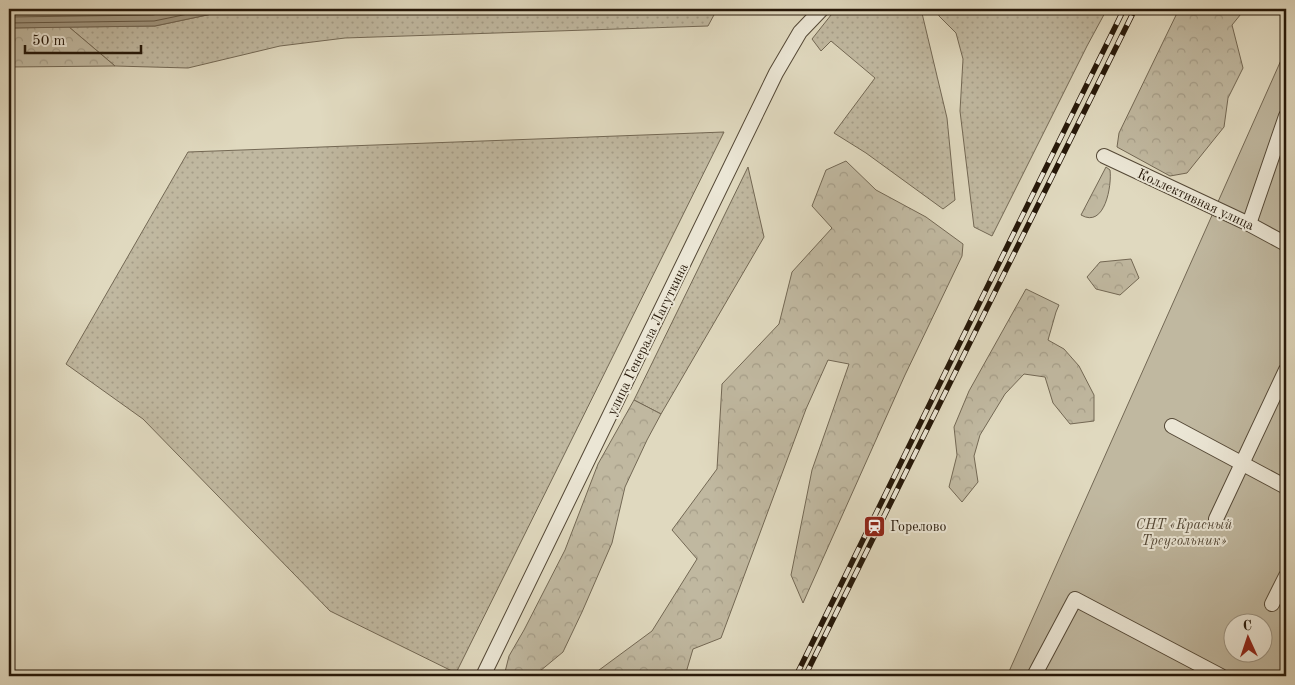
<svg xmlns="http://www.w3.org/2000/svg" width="1295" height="685" font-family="'Old Standard TT',serif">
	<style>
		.grass { fill: url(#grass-dots); stroke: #736854 }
		.forest { fill: url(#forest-crowns); stroke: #736854 }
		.green { fill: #c0b8a0; stroke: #736854; fill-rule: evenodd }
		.water { fill: #a19781; stroke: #706451 }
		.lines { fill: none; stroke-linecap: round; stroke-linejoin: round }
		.shore { stroke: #645845; stroke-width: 1 }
		.street-casing { stroke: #544836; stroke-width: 16 }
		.street { stroke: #ebe6d5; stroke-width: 14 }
		.rail-casing { stroke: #261809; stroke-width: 5.5 }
		.rail { stroke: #ebe6d5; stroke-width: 4; stroke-dasharray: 11; stroke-linecap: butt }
		.labels { text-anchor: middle; stroke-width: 4; stroke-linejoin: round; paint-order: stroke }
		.street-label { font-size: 14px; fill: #261809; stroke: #ebe6d5 }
		.park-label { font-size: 14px; font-style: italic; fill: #544836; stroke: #ebe6d5 }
		.poi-label { font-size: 14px; fill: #261809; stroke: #ebe6d5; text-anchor: start }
	</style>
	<defs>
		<pattern id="grass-dots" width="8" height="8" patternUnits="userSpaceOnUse" patternTransform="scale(1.25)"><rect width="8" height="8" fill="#c0b8a0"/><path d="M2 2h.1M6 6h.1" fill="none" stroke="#a59d88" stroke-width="1.8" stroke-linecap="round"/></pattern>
		<pattern id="forest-crowns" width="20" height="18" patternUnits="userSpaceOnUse" patternTransform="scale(1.25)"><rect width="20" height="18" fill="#c0b8a0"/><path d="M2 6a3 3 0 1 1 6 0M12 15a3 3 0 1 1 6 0" fill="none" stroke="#a59d88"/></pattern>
	</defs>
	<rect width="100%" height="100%" fill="#e0d9bf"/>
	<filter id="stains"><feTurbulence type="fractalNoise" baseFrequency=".004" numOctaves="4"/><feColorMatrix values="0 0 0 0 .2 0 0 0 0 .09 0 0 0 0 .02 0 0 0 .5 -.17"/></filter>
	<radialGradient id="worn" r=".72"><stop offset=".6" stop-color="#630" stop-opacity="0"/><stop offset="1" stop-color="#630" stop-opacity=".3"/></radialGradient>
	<!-- grass -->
	<g class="grass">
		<path d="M 229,9 L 714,9 L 715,13 L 708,26 L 345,38 L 280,46 L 188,68 L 115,66 L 69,27 L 155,26 L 226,11 Z"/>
		<path d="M 838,9 L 921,9 L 947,118 L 955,200 L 943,209 L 866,153 L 834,133 L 875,78 L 831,41 L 821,51 L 812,39 L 835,10 Z"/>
		<path d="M 937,9 L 1107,9 L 1087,46 L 992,236 L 974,227 L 960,111 L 963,59 L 956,33 L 939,16 Z"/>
		<path d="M 724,132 L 456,673 L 330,611 L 143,419 L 66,364 L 188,152 Z"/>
		<path d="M 748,167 L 764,237 L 661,414 L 634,400 Z"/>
	</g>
	<!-- forest -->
	<g class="forest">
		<path d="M 1179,9 L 1245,9 L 1232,25 L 1243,68 L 1228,98 L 1224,127 L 1187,173 L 1170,176 L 1117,147 L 1119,133 Z"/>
		<path d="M 69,27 L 115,66 L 9,67 L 9,28 Z"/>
		<path d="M 846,161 L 876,190 L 926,217 L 963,244 L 962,256 L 905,375 L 803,603 L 791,575 L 812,470 L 849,364 L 828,360 L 806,409 L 721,638 L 693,649 L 685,676 L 591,676 L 652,631 L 697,559 L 672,530 L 717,469 L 722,384 L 779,324 L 792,272 L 832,228 L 812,206 L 826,170 Z"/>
		<path d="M 1106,167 L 1110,170 C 1112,185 1105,229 1081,215 Z"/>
		<path d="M 1131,259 L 1139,278 L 1120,295 L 1096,289 L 1087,277 L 1100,262 Z"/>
		<path d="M 1026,289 L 1059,305 L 1056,312 L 1048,340 L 1064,349 L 1079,366 L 1094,395 L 1094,421 L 1070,424 L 1053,403 L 1045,377 L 1024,374 L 1005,394 L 980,435 L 974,456 L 978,482 L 962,502 L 949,487 L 957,455 L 954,427 L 969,391 Z"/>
		<path d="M 634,400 L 661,414 L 647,440 L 625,487 L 612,543 L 582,612 L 563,652 L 534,676 L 504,676 L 509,656 L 524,630 L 565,550 L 598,464 Z"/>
	</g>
	<!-- green -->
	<path class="green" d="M 1286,49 L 1286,676 L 1007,676 ZM 1232,622 L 1262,622 L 1262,652 L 1232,652 Z"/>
	<!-- water -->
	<path class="water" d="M 9,9 L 229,9 L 226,11 L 155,26 L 9,28 Z"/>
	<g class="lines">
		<!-- shore -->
		<g class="shore">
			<path d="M 9,17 L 153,15 L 183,9"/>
			<path d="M 9,23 L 154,21 L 212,9"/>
		</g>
		<defs>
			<g id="street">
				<path d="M 1104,156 L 1249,224 L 1286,244"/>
				<path d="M 1249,224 L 1286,116"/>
				<path d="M 1172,426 L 1286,487"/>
				<path d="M 1216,519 L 1286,370"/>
				<path d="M 1272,604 L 1286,576"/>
				<path d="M 483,676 L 776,73 L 800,32 L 822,9"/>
				<path d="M 1034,676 L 1075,599 L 1221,676"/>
			</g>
		</defs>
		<!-- street casing -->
		<use href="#street" class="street-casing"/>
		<!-- street -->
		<use href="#street" class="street"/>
		<defs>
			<g id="rail">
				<path d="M 796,676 L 1124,9"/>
				<path d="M 805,676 L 1135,9"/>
			</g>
		</defs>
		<!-- rail casing -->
		<use href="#rail" class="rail-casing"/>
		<!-- rail -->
		<use href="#rail" class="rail"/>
	</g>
	<!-- icons -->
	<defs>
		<symbol id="station-square" viewBox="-11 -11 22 22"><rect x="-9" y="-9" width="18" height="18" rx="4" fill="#8f2418" stroke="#ebe6d5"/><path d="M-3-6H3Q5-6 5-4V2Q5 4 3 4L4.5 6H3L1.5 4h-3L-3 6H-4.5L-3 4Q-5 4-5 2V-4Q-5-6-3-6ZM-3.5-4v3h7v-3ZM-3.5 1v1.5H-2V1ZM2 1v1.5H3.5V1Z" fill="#fff"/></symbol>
	</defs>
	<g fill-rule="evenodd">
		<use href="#station-square" x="862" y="514" width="25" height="25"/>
	</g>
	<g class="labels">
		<!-- street labels -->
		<g class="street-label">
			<text transform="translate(1196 199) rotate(25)" y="5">Коллективная улица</text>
			<text transform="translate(647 339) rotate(-64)" y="5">улица Генерала Лагуткина</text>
		</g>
		<!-- park labels -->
		<g class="park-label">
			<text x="1184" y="529">СНТ «Красный<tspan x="1184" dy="16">Треугольник»</tspan></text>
		</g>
		<!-- poi labels -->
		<g class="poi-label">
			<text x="890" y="531">Горелово</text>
		</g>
	</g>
	<!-- margin -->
	<rect width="1295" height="685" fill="none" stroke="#e0d9bf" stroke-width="30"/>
	<rect x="10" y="10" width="1275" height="665" fill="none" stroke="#261809" stroke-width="2.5"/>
	<rect x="15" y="15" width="1265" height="655" fill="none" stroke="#261809"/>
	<!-- north arrow -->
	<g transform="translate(1248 638) rotate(357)"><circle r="24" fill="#ebe6d5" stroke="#9c9483"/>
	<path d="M0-4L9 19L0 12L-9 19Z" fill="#8f2418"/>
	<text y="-8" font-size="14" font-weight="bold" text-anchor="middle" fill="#261809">С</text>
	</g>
	<!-- scale -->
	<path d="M25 45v8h116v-8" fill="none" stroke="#261809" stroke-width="2.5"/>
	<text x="32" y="45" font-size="15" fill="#261809" stroke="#ebe6d5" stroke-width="4" paint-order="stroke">50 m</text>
	<rect width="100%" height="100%" filter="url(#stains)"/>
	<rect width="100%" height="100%" fill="url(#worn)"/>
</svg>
